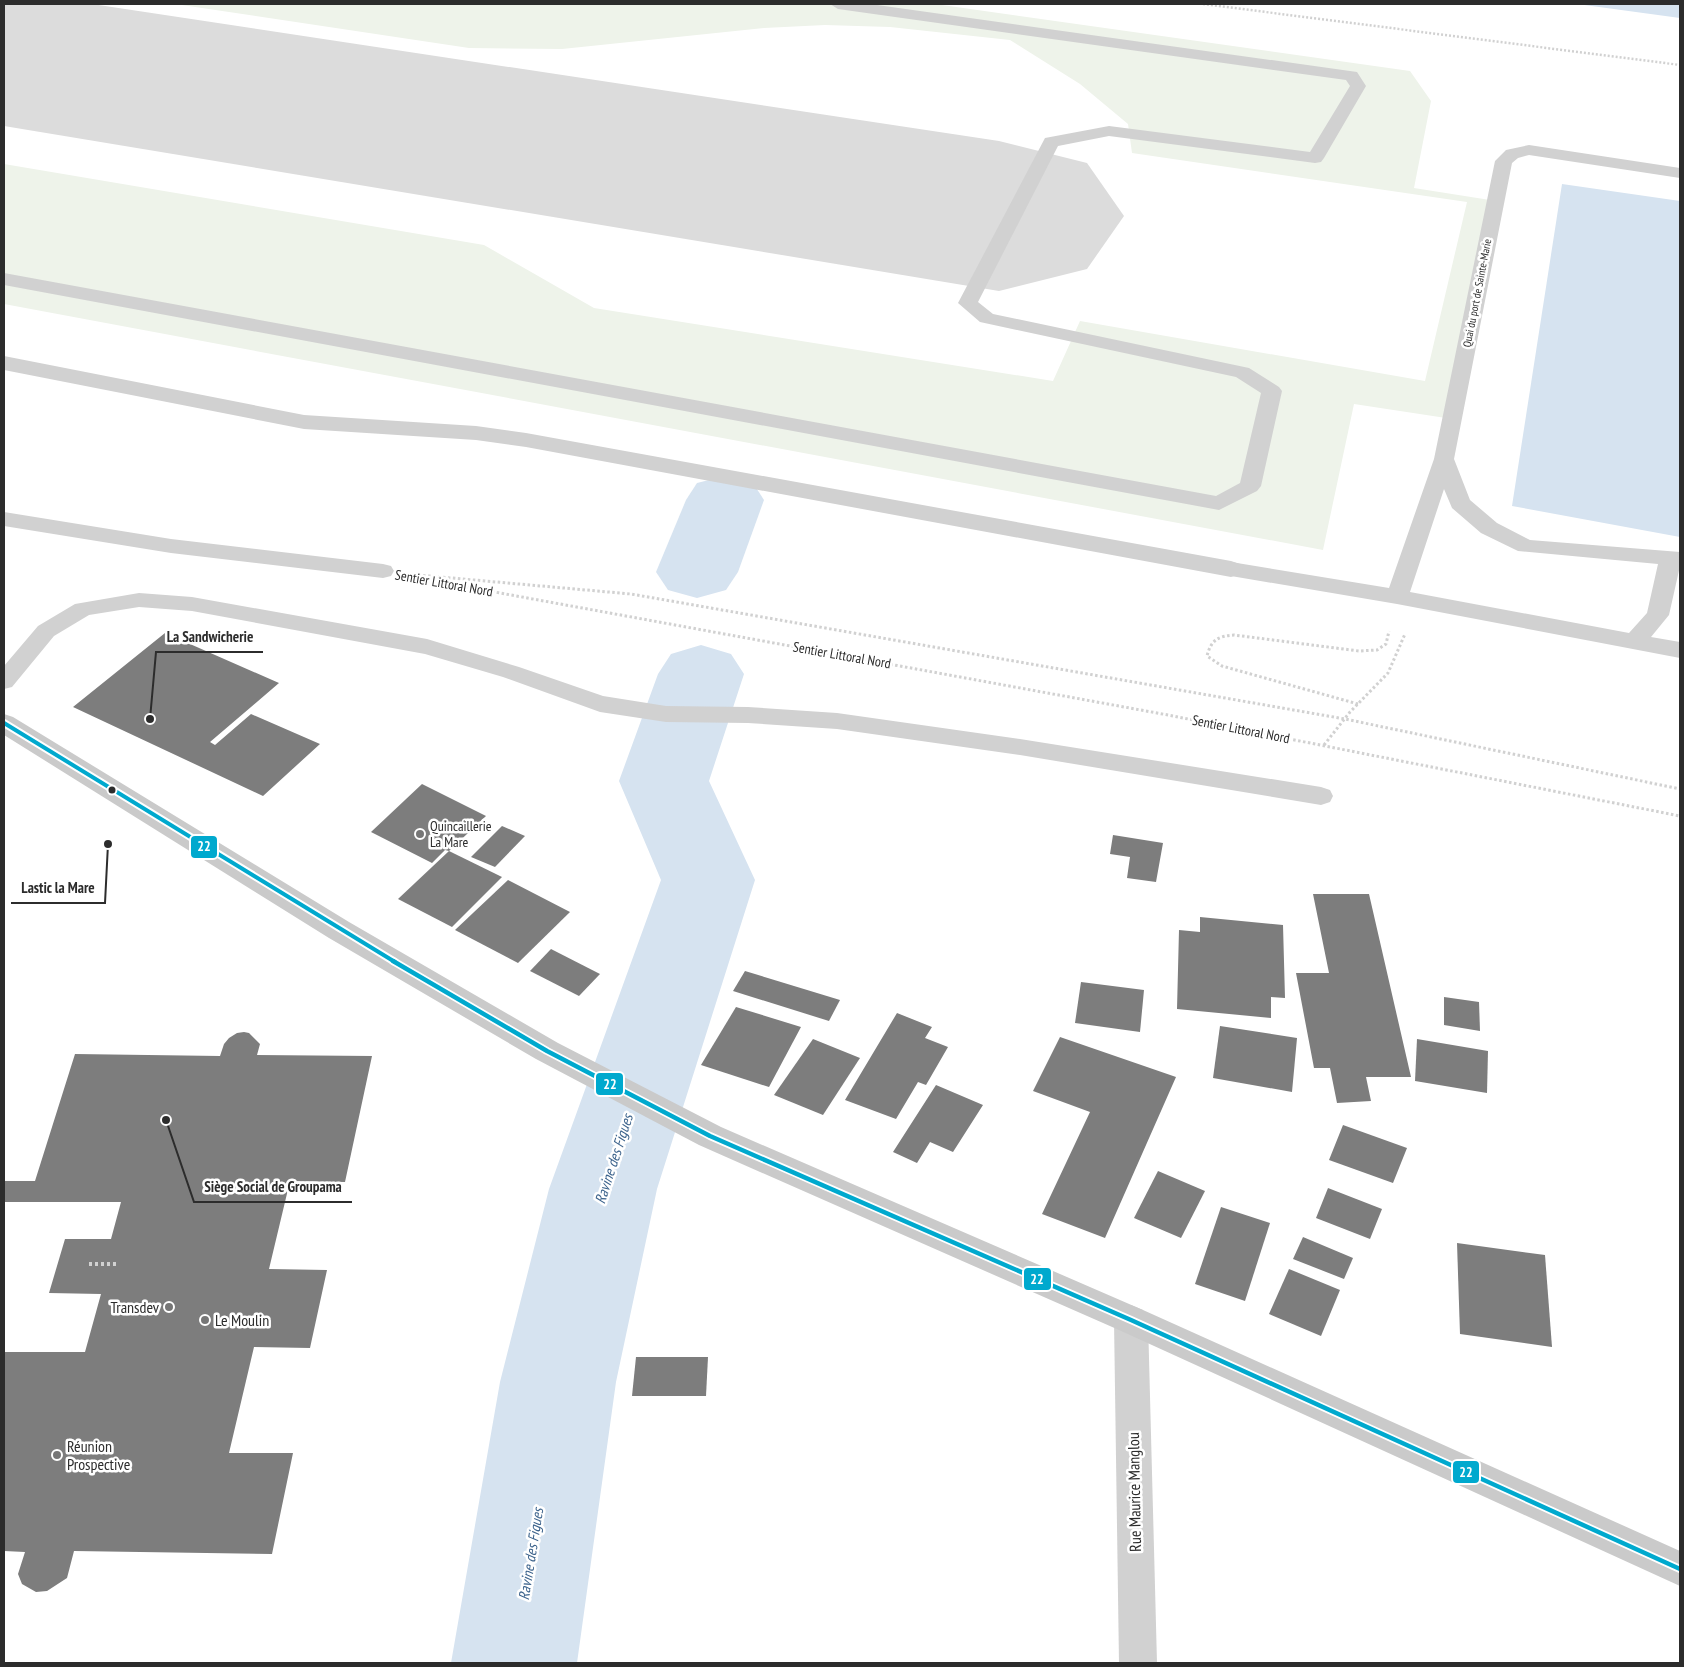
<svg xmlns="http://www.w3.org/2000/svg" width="1684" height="1667" font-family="'PT Sans Narrow',sans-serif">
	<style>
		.green { fill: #eef3ea }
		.water { fill: #d6e3f0 }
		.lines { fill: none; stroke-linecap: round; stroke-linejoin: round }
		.river { fill: #d6e3f0; fill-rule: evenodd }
		.runway { fill: #dcdcdc; fill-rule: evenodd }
		.building { fill: #7d7d7d }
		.path-far2 { stroke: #d1d1d1; stroke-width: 2.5; stroke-dasharray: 2 2; stroke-linecap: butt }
		.path-far1 { stroke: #d1d1d1; stroke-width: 3; stroke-dasharray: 2.5 2.5; stroke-linecap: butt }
		.path { stroke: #d1d1d1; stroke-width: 4; stroke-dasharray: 3 3; stroke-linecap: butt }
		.lane { fill: #d1d1d1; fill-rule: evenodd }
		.street { fill: #d1d1d1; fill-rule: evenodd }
		.secondary { fill: #cacaca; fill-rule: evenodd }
		.bus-1-far1-casing { stroke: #fff; stroke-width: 8 }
		.bus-1-casing { stroke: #fff; stroke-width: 8 }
		.bus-1-far1 { stroke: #00a9ce; stroke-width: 4 }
		.bus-1 { stroke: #00a9ce; stroke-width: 4.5 }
		.bus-dot { fill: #2c2c2c; stroke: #fff; stroke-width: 2 }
		.poi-dot { fill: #767676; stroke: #fff; stroke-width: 2 }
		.labels { text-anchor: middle; stroke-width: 5; stroke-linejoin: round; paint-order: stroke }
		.far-street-label { font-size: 11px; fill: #2c2c2c; stroke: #fff }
		.street-label { font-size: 14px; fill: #2c2c2c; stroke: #fff }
		.poi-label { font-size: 14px; fill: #2c2c2c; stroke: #fff; text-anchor: start }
		.water-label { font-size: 15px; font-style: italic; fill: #3c638c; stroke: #fff }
		.near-poi-label { font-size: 16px; fill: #2c2c2c; stroke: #fff; text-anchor: start }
		.near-street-label { font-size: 16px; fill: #2c2c2c; stroke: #fff }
		.leader { fill: none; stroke: #2c2c2c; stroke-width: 2 }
		.callout-dot { fill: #2c2c2c; stroke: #fff; stroke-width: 2 }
		.callout-label { font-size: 15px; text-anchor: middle; font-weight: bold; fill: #2c2c2c; stroke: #fff; stroke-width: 5; stroke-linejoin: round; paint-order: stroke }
		.line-badge { stroke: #fff; stroke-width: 2 }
		.badge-label { font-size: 14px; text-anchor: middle; font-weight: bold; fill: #fff }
	</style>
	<rect width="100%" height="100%" fill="#fff"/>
	<!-- green -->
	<path class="green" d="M 175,4 L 935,4 L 1410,71 L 1431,101 L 1414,188 L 1490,200 L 1446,418 L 1354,404 L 1323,550 L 4,304 L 4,164 L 484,245 L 594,308 L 1053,381 L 1080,321 L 1425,381 L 1467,202 L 1132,153 L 1128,124 L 1080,84 L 1010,40 L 890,27 L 825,25 L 764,28 L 562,49 L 469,48 Z"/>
	<!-- water -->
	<g class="water">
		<path d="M 1577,4 L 1680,4 L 1680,18 Z"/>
		<path d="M 1562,184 L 1680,201 L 1680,537 L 1512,506 Z"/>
	</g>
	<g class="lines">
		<!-- river -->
		<g class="river">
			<path d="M 725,476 L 753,483 L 764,500 L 738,572 L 726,590 L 697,598 L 668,590 L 656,572 L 686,500 L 697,483 Z"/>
			<path d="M 701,645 L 731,654 L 744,674 L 709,781 L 755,880 L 657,1189 L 616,1382 L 577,1663 L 451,1663 L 500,1382 L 549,1189 L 661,880 L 619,781 L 658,674 L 671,654 Z"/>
		</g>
		<!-- runway -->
		<path class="runway" d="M 4,4 L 92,4 L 999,141 L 1087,163 L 1124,216 L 1087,269 L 999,291 L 4,126 Z"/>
	</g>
	<!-- building -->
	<g class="building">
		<path d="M 165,633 L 279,683 L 210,742 L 215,745 L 251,714 L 320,744 L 263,796 L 73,707 Z"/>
		<path d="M 422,784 L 486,816 L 449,851 L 445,850 L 432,863 L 371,832 Z"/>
		<path d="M 502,826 L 525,836 L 495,867 L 471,857 Z"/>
		<path d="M 1113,835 L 1163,843 L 1156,882 L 1127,878 L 1130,857 L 1110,854 Z"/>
		<path d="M 449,851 L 502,877 L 452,927 L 398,899 Z"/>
		<path d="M 508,880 L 570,912 L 518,963 L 455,930 Z"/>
		<path d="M 1313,894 L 1369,894 L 1411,1077 L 1366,1077 L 1371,1101 L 1337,1103 L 1330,1068 L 1314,1068 L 1296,973 L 1329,973 Z"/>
		<path d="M 1200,917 L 1283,925 L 1285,998 L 1271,997 L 1271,1018 L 1177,1009 L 1179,930 L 1200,932 Z"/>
		<path d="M 551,949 L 600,974 L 579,996 L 530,971 Z"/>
		<path d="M 745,971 L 840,1000 L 829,1021 L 733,991 Z"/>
		<path d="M 1081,982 L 1144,990 L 1140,1032 L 1075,1023 Z"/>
		<path d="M 1444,997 L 1479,1002 L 1480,1031 L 1444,1025 Z"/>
		<path d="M 736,1007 L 801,1027 L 769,1087 L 701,1065 Z"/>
		<path d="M 897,1013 L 932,1027 L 925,1038 L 948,1047 L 926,1085 L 918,1082 L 896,1119 L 845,1100 Z"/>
		<path d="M 1220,1026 L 1297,1038 L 1292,1092 L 1213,1078 Z"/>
		<path d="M 244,1032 L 249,1033 L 260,1044 L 257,1055 L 372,1056 L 345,1182 L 290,1181 L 269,1269 L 327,1270 L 310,1348 L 254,1347 L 229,1453 L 293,1453 L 272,1554 L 74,1551 L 67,1578 L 47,1591 L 36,1592 L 22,1584 L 18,1574 L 25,1552 L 4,1551 L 4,1352 L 85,1352 L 101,1294 L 49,1293 L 65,1239 L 111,1239 L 121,1202 L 4,1202 L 4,1181 L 35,1181 L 75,1054 L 220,1056 L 224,1044 L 229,1038 L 237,1033 Z"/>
		<path d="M 1060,1037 L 1176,1077 L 1105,1238 L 1042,1214 L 1090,1112 L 1033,1091 Z"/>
		<path d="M 813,1039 L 860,1058 L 823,1115 L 774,1095 Z"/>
		<path d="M 1417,1039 L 1488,1051 L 1487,1093 L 1415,1081 Z"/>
		<path d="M 936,1085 L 983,1105 L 953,1152 L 930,1142 L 917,1163 L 893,1152 Z"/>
		<path d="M 1343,1125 L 1407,1148 L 1393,1183 L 1329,1160 Z"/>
		<path d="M 1158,1171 L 1205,1191 L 1181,1238 L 1134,1218 Z"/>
		<path d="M 1328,1188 L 1382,1209 L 1370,1239 L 1316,1218 Z"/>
		<path d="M 1221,1207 L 1270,1223 L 1245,1301 L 1195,1284 Z"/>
		<path d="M 1303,1237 L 1353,1258 L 1344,1279 L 1293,1259 Z"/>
		<path d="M 1457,1243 L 1545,1255 L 1552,1347 L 1460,1334 Z"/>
		<path d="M 1289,1269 L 1340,1290 L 1321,1336 L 1269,1314 Z"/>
		<path d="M 636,1357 L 708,1357 L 706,1396 L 632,1396 Z"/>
	</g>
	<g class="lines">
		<!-- path-far2 -->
		<path class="path-far2" d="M 1203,4 L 1680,65"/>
		<!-- path-far1 -->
		<g class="path-far1">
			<path d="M 418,575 L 631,594 L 1345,719 L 1680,789"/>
			<path d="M 418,578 L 1168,715 L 1680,816"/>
			<path d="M 1358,704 L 1222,666 L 1207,656 C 1211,640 1218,636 1234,635 L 1359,651 L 1377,650 L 1386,644 L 1389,631"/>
			<path d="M 1324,745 L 1350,712 L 1388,673 L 1405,634"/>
		</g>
		<!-- path -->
		<path class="path" d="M 89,1264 L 117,1264"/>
		<!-- lane -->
		<g class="lane">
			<path d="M 830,4 L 870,4 L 1357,72 L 1366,86 L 1324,158 L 1321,162 L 1315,163 L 1109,136 L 1058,146 L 978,302 L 993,314 L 1249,368 L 1279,387 L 1282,391 L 1261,486 L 1257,491 L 1219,510 L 4,285 L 4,273 L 1216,496 L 1240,483 L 1261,393 L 1236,377 L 980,322 L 958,303 L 1045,138 L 1109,126 L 1310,152 L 1350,86 L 1346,80 L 838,9 Z"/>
			<path d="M 1529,145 L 1680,168 L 1680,178 L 1529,155 L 1518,158 L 1512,163 L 1454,459 L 1470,500 L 1497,523 L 1530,540 L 1680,552 L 1680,566 L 1669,615 L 1651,637 L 1680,642 L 1680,658 L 1397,604 L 1231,576 L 1223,574 L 1220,569 L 1223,564 L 1231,562 L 1389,588 L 1434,459 L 1495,161 L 1506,150 ZM 1444,489 L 1452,508 L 1481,533 L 1518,551 L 1658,564 L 1647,613 L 1629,633 L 1410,592 Z"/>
			<path d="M 4,512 L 171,539 L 383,564 L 391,566 L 394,571 L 391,576 L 383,578 L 171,553 L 4,526 Z"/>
			<path d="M 139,593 L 192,597 L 427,639 L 519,667 L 603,696 L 666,706 L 748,707 L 837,713 L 1020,739 L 1321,787 L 1330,790 L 1333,796 L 1330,802 L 1321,805 L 1020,755 L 837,729 L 748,723 L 666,722 L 600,712 L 503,677 L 425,654 L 192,611 L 139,607 L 89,615 L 54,636 L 12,687 L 4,689 L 4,666 L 38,626 L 75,604 Z"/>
		</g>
		<!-- street -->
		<g class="street">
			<path d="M 4,356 L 304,415 L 476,426 L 526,433 L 1231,561 L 1240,564 L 1243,569 L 1240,574 L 1231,577 L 526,447 L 476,440 L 304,429 L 4,370 Z"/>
			<path d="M 1131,1305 L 1143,1310 L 1148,1320 L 1157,1663 L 1119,1663 L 1114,1320 L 1119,1310 Z"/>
		</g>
		<!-- secondary -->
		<path class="secondary" d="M 4,714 L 13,717 L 349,922 L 558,1043 L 721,1127 L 1143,1310 L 1680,1551 L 1680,1586 L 1119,1330 L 699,1145 L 536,1059 L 329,938 L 4,735 Z"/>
		<defs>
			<path id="bus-1-far1" d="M 4,723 L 395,962"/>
			<path id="bus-1" d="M 393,961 L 547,1051 L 710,1136 L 1131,1320 L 1680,1569"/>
		</defs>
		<!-- bus-1-far1 casing -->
		<use href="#bus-1-far1" class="bus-1-far1-casing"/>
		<!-- bus-1 casing -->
		<use href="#bus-1" class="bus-1-casing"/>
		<!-- bus-1-far1 -->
		<use href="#bus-1-far1" class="bus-1-far1"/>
		<!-- bus-1 -->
		<use href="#bus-1" class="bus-1"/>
	</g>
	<!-- markers -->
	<circle class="bus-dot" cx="112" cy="790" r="4.5"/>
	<g class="poi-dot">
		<circle cx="420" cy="834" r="5"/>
		<circle cx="169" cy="1307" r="5"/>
		<circle cx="205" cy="1320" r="5"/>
		<circle cx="57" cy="1455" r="5"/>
	</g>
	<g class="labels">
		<!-- far-street labels -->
		<g class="far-street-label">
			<text transform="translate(1477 293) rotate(-79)" y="4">Quai du port de Sainte-Marie</text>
		</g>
		<!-- street labels -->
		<g class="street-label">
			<text transform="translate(444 583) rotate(10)" y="5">Sentier Littoral Nord</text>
			<text transform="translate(842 655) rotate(10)" y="5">Sentier Littoral Nord</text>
			<text transform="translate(1241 729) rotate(11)" y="5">Sentier Littoral Nord</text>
		</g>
		<!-- poi labels -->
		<g class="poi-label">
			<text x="430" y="831">Quincaillerie<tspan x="430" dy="16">La Mare</tspan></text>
		</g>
		<!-- water labels -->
		<g class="water-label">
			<text transform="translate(614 1159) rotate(-72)" y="5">Ravine des Figues</text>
			<text transform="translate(531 1554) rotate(-81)" y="5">Ravine des Figues</text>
		</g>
		<!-- near-poi labels -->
		<g class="near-poi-label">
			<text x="159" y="1313" text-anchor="end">Transdev</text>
			<text x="215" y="1326">Le Moulin</text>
			<text x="67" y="1452">Réunion<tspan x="67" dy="18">Prospective</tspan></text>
		</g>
		<!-- near-street labels -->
		<g class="near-street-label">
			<text transform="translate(1134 1492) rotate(-91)" y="6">Rue Maurice Manglou</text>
		</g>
	</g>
	<!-- callouts -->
	<path class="leader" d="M150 719L156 652H263M108 844L105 903H11M166 1120L194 1202H352"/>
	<g class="callout-dot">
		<circle cx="150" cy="719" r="5"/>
		<circle cx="108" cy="844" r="5"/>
		<circle cx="166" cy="1120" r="5"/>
	</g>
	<g class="callout-label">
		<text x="210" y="642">La Sandwicherie</text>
		<text x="58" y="893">Lastic la Mare</text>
		<text x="273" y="1192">Siège Social de Groupama</text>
	</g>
	<g class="line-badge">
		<rect x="190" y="835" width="28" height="24" rx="5" fill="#00a9ce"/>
		<rect x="595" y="1072" width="29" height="24" rx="5" fill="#00a9ce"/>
		<rect x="1023" y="1267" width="29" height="24" rx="5" fill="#00a9ce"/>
		<rect x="1452" y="1460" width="28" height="24" rx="5" fill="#00a9ce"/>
	</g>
	<g class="badge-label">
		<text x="204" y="851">22</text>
		<text x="610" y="1089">22</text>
		<text x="1037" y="1284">22</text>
		<text x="1466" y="1477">22</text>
	</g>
	<!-- border -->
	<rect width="1684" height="1667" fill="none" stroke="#2c2c2c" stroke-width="10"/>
</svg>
